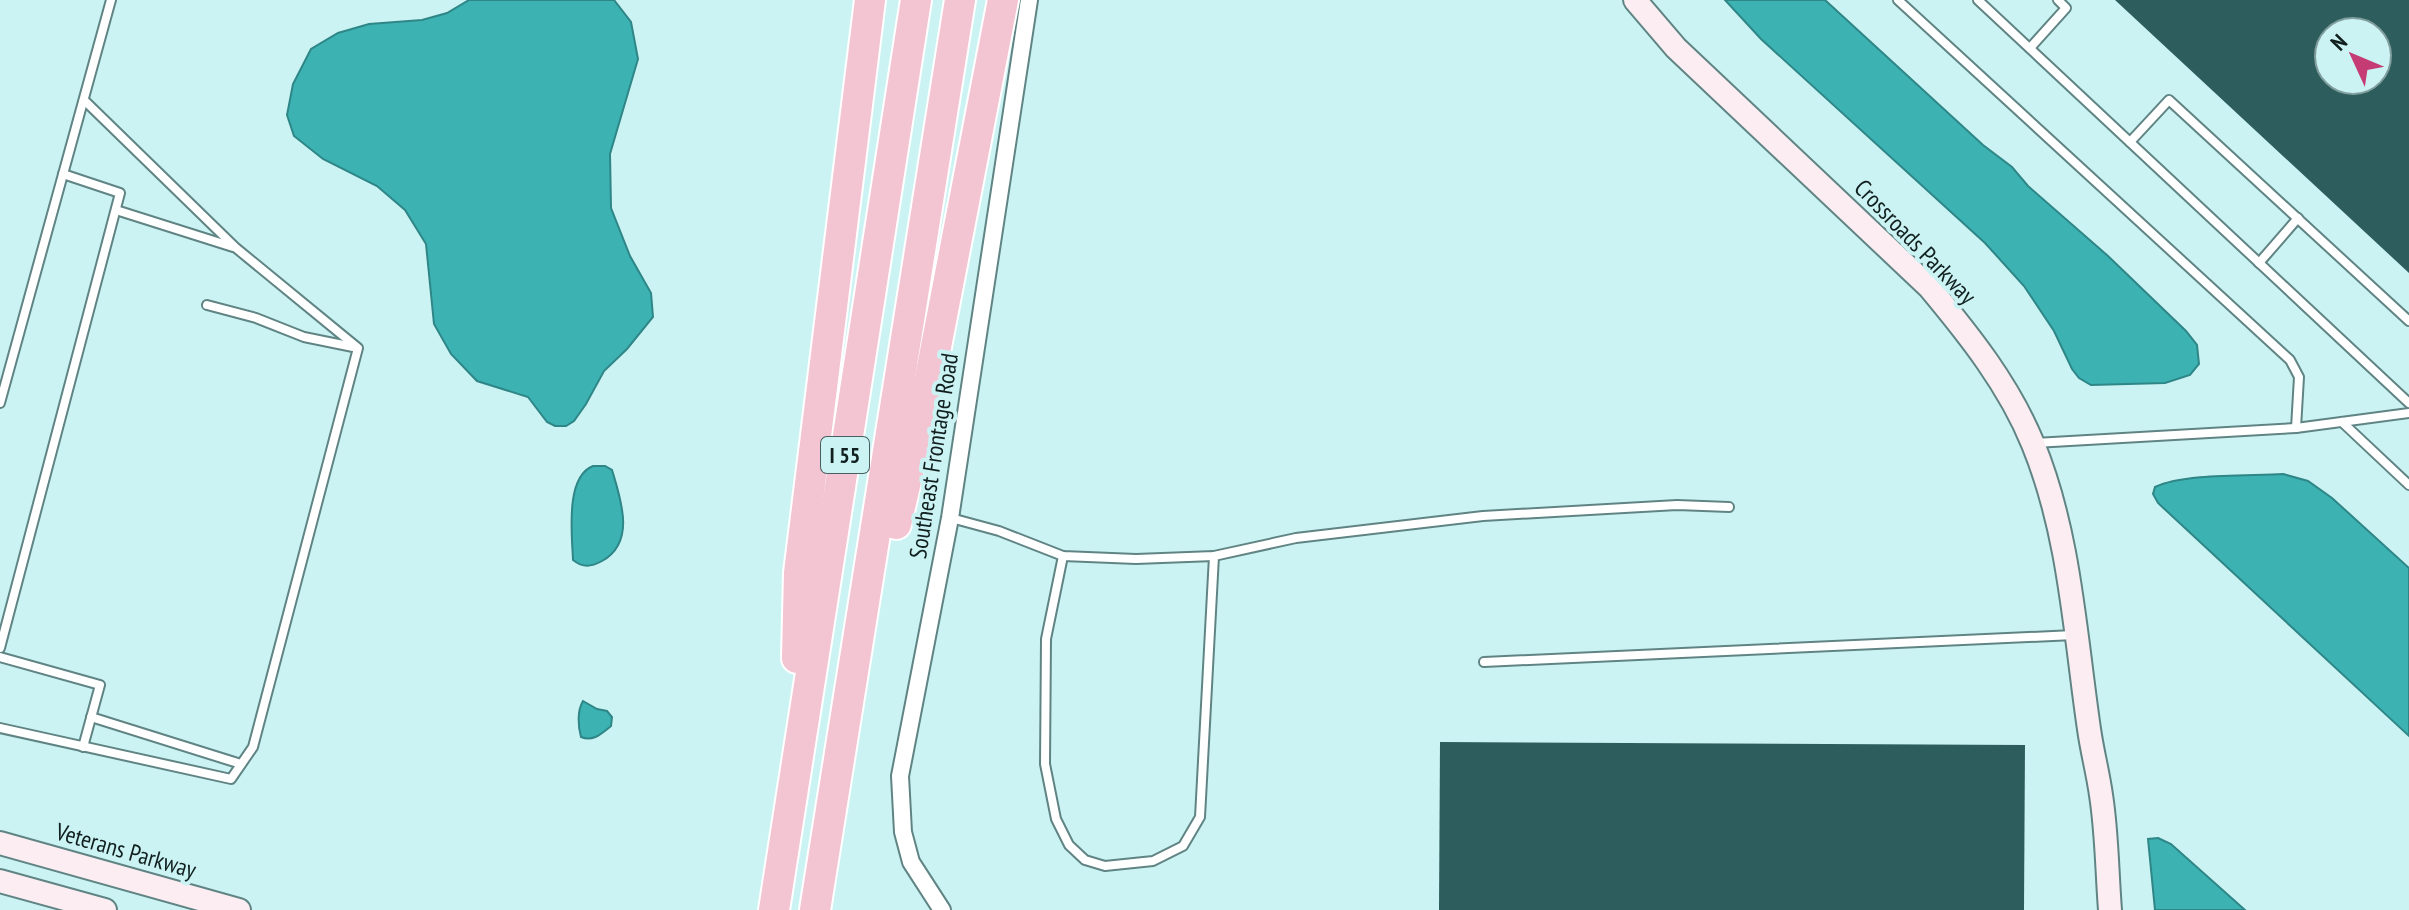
<svg xmlns="http://www.w3.org/2000/svg" width="2409" height="910" font-family="'PT Sans Narrow',sans-serif">
	<style>
		.water { fill: #3cb2b3; stroke: #2f8687; stroke-width: 2 }
		.building { fill: #2e5d5d; fill-rule: evenodd }
		.lines { fill: none; stroke-linecap: round; stroke-linejoin: round }
		.lane-casing { stroke: #608484; stroke-width: 12 }
		.street-casing { stroke: #608484; stroke-width: 20 }
		.secondary-casing { stroke: #608484; stroke-width: 26 }
		.highway-casing { stroke: #fff; stroke-width: 34 }
		.lane { stroke: #fff; stroke-width: 8 }
		.street { stroke: #fff; stroke-width: 16 }
		.secondary { stroke: #fbedf1; stroke-width: 22 }
		.highway { stroke: #f3c4d1; stroke-width: 30 }
		.labels { text-anchor: middle; stroke-width: 8; stroke-linejoin: round; paint-order: stroke }
		.shield { fill: #ccf3f3; stroke: #495f5f; stroke-width: 2 }
		.shield-label { font-size: 22px; font-weight: bold; fill: #111f1f }
		.street-label { font-size: 24px; fill: #111f1f; stroke: #ccf3f3 }
	</style>
	<rect width="100%" height="100%" fill="#ccf3f3"/>
	<!-- water -->
	<g class="water">
		<path d="M 469,0 L 614,0 L 631,22 L 638,59 L 610,154 L 611,208 L 630,256 L 651,293 L 653,317 L 627,349 L 604,371 L 586,404 L 574,421 L 566,426 L 555,426 L 547,422 L 528,397 L 477,381 L 451,354 L 434,324 L 426,244 L 405,210 L 377,186 L 323,159 L 294,136 L 287,115 L 293,84 L 311,49 L 338,33 L 369,24 L 422,20 L 447,13 Z"/>
		<path d="M 1725,0 L 1825,0 L 1983,145 L 2012,167 L 2028,186 L 2108,256 L 2186,331 L 2197,345 L 2199,364 L 2190,375 L 2165,383 L 2091,385 L 2079,378 L 2072,369 L 2054,331 L 2024,286 L 1985,243 L 1761,39 Z"/>
		<path d="M 593,466 L 605,466 L 612,470 C 621,500 636,542 602,561 C 591,567 583,568 573,560 C 572,534 565,477 593,466 Z"/>
		<path d="M 2283,474 L 2308,481 L 2332,498 L 2409,568 L 2409,736 L 2158,503 L 2153,494 L 2155,487 C 2184,473 2249,476 2283,474 Z"/>
		<path d="M 583,701 L 597,709 L 607,711 L 612,717 L 611,726 C 601,734 593,742 581,737 C 578,726 577,711 583,701 Z"/>
		<path d="M 2158,838 L 2171,844 L 2245,910 L 2155,910 L 2148,839 Z"/>
	</g>
	<!-- building -->
	<g class="building">
		<path d="M 2115,0 L 2409,0 L 2409,273 ZM 2329,32 L 2377,32 L 2377,80 L 2329,80 Z"/>
		<path d="M 1440,742 L 2025,745 L 2024,910 L 1439,910 Z"/>
	</g>
	<g class="lines">
		<defs>
			<g id="lane">
				<path d="M 1898,0 L 2290,360 L 2299,377 L 2296,428"/>
				<path d="M 1978,0 L 2409,403"/>
				<path d="M 2030,48 L 2066,8 L 2058,0"/>
				<path d="M 2130,142 L 2169,100 L 2409,321"/>
				<path d="M 116,210 L 233,247"/>
				<path d="M 2259,263 L 2298,218"/>
				<path d="M 207,305 L 256,318 L 304,337 L 353,347"/>
				<path d="M 0,403 L 111,0"/>
				<path d="M 2342,422 L 2409,485"/>
				<path d="M 2035,443 L 2296,428 L 2409,413"/>
				<path d="M 951,518 L 999,531 L 1063,556 L 1136,559 L 1214,556 L 1296,538 L 1483,516 L 1677,505 L 1729,507"/>
				<path d="M 1063,556 L 1046,639 L 1045,764 L 1056,819 L 1069,845 L 1085,860 L 1105,866 L 1153,861 L 1183,846 L 1200,817 L 1214,556"/>
				<path d="M 0,648 L 120,193 L 63,174"/>
				<path d="M 0,657 L 100,685 L 83,747"/>
				<path d="M 1484,662 L 2074,635"/>
				<path d="M 91,717 L 241,764"/>
				<path d="M 0,728 L 231,779 L 253,747 L 358,348 L 236,248 L 84,100"/>
			</g>
			<path id="street" d="M 942,910 L 911,862 L 903,832 L 900,776 L 950,518 L 1029,0"/>
			<g id="secondary">
				<path d="M 1635,0 L 1676,48 L 1929,287 C 1969,335 2009,385 2033,444 C 2070,534 2075,634 2089,729 C 2092,751 2098,773 2101,795 C 2107,833 2107,872 2110,910"/>
				<path d="M 0,843 L 239,910"/>
				<path d="M 0,881 L 105,910"/>
			</g>
			<g id="highway">
				<path d="M 896,524 L 929,383 L 1003,0"/>
				<path d="M 797,658 L 799,573 L 870,0"/>
				<path d="M 774,910 L 916,0"/>
				<path d="M 815,910 L 960,0"/>
			</g>
		</defs>
		<!-- lane casing -->
		<use href="#lane" class="lane-casing"/>
		<!-- street casing -->
		<use href="#street" class="street-casing"/>
		<!-- secondary casing -->
		<use href="#secondary" class="secondary-casing"/>
		<!-- highway casing -->
		<use href="#highway" class="highway-casing"/>
		<!-- lane -->
		<use href="#lane" class="lane"/>
		<!-- street -->
		<use href="#street" class="street"/>
		<!-- secondary -->
		<use href="#secondary" class="secondary"/>
		<!-- highway -->
		<use href="#highway" class="highway"/>
	</g>
	<g class="labels">
		<!-- shield labels -->
		<rect class="shield" x="821" y="437" width="48" height="36" rx="6"/>
		<g class="shield-label">
			<text x="845" y="463">I 55</text>
		</g>
		<!-- street labels -->
		<g class="street-label">
			<text transform="translate(1915 242) rotate(46)" y="8">Crossroads Parkway</text>
			<text transform="translate(934 456) rotate(-81)" y="8">Southeast Frontage Road</text>
			<text transform="translate(126 851) rotate(16)" y="8">Veterans Parkway</text>
		</g>
	</g>
	<!-- north arrow -->
	<g transform="translate(2353 56) rotate(314)"><circle r="38" fill="#ccf3f3" stroke="#819e9e" stroke-width="2"/>
	<path d="M0-6L14 30L0 20L-14 30Z" fill="#c53b74"/>
	<text y="-12" font-size="22" font-weight="bold" text-anchor="middle" fill="#111f1f">N</text>
	</g>
</svg>
